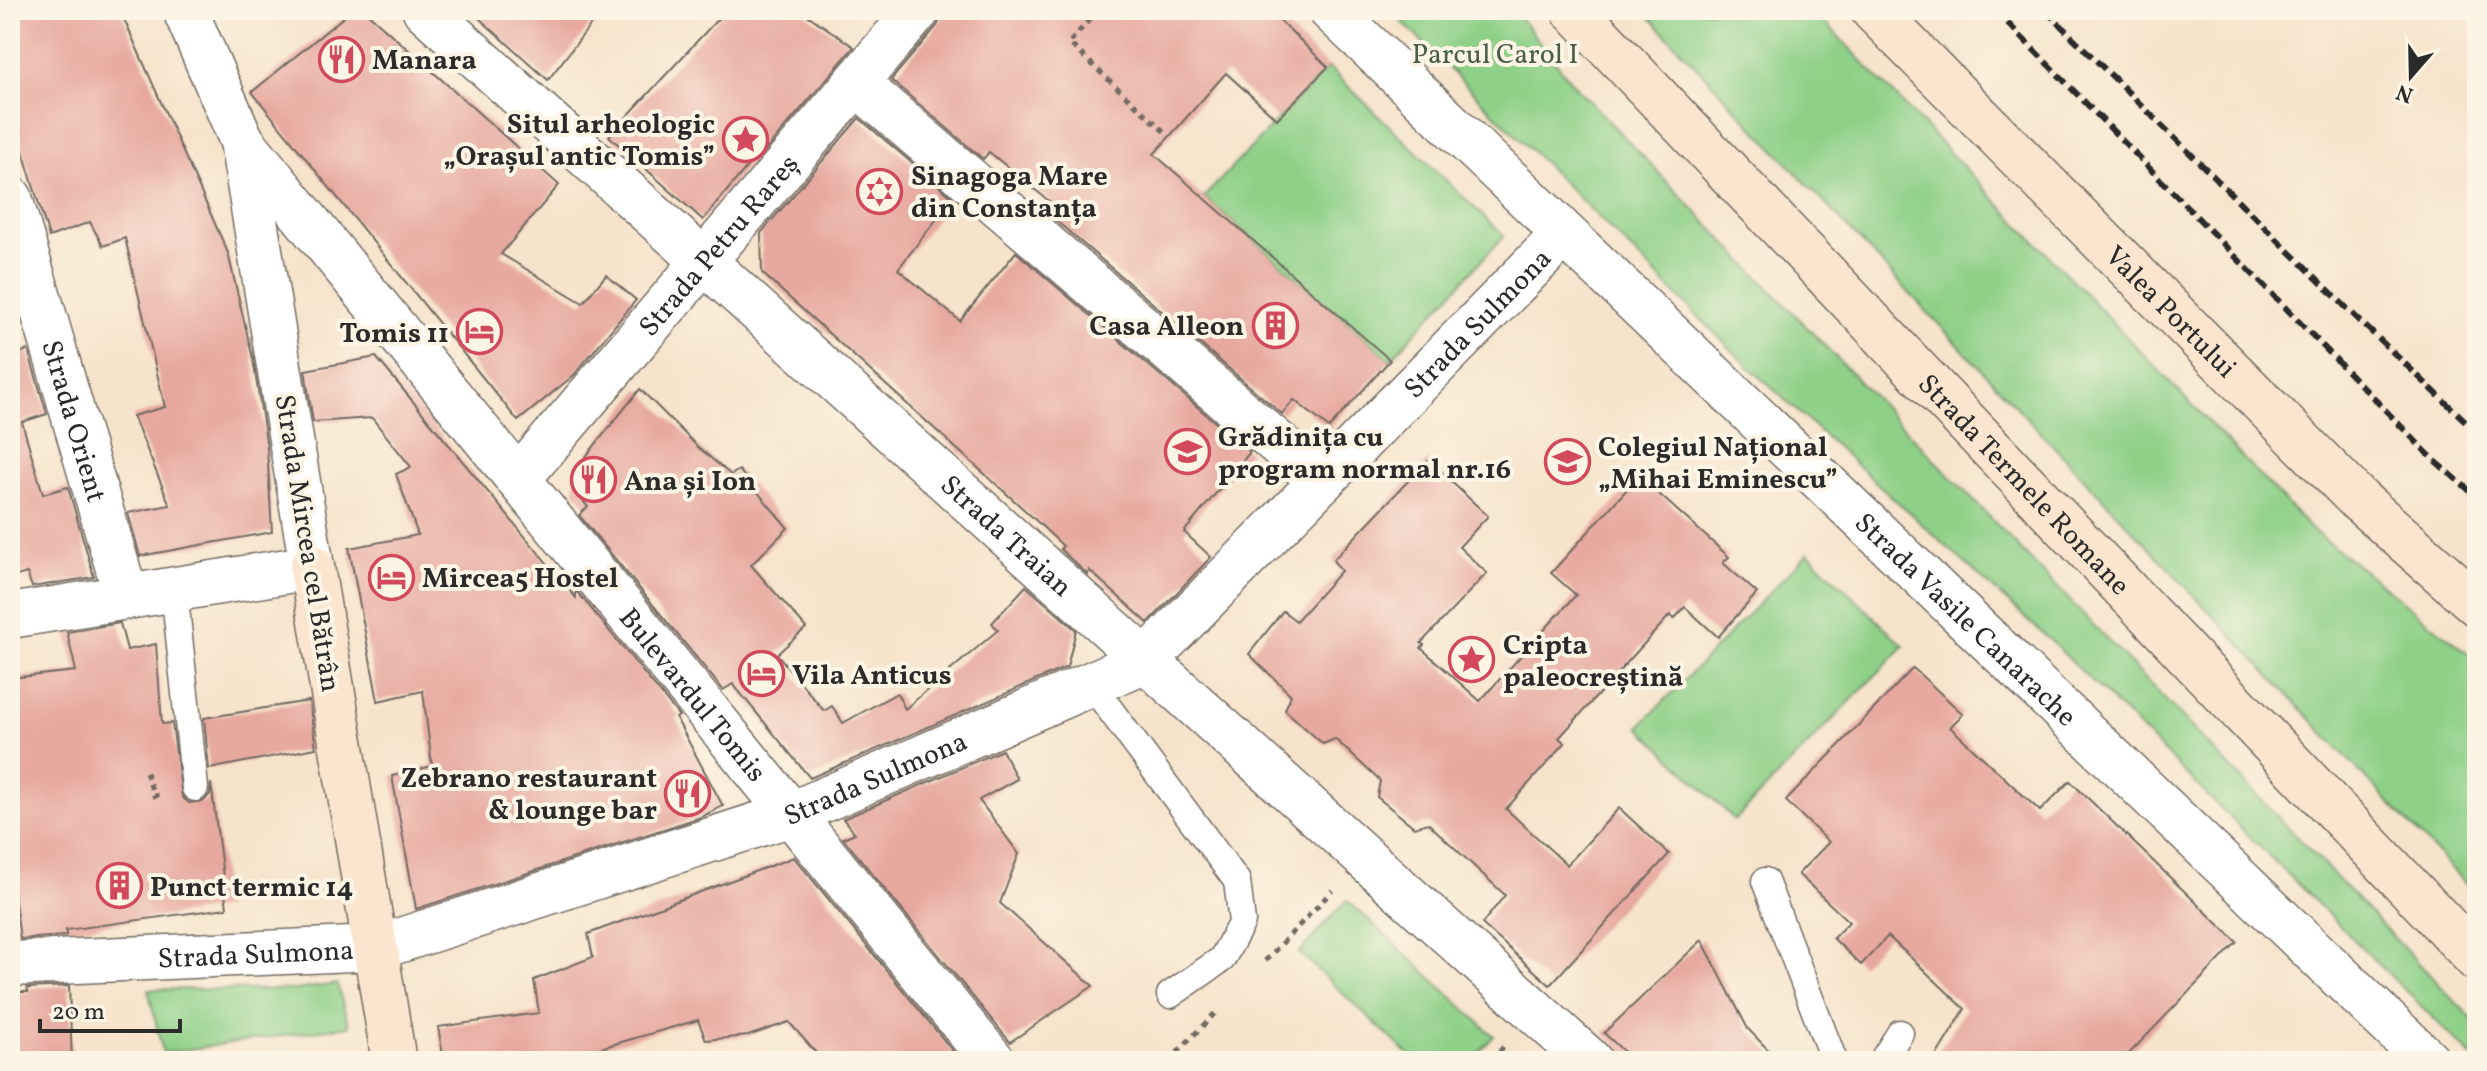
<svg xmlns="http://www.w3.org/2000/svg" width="2487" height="1071" font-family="Vollkorn,serif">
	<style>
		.green { fill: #8ed088; stroke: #5c7e5a; stroke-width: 2 }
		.building { fill: #e7a89f }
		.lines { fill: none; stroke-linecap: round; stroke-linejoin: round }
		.lane-casing { stroke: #726b63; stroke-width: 29 }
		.street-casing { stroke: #726b63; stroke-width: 47 }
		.secondary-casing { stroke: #726b63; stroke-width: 47 }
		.path { stroke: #726b63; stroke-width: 5; stroke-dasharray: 6 6; stroke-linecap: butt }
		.lane { stroke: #fff; stroke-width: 26 }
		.street { stroke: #fff; stroke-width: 44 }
		.secondary { stroke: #fce5cf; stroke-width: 44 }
		.rail { stroke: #2b2b2b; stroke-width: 6; stroke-dasharray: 12 6; stroke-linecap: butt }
		.labels { text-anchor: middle; stroke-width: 8; stroke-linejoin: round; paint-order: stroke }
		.park-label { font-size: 28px; fill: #495d47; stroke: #fcf5e5 }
		.poi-label { font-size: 28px; font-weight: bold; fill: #2b2b2b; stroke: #fcf5e5; text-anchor: start }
		.street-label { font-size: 28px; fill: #2b2b2b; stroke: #fcf5e5 }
	</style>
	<rect width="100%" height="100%" fill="#fcf5e5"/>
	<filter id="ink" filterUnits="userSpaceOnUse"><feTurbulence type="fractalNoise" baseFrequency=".0125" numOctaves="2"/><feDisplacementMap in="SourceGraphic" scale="16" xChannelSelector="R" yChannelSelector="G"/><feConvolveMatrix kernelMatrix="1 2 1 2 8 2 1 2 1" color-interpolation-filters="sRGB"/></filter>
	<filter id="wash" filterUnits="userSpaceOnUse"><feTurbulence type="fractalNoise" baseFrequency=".006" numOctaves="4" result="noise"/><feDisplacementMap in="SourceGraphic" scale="32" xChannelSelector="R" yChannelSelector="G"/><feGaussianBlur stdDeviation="1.8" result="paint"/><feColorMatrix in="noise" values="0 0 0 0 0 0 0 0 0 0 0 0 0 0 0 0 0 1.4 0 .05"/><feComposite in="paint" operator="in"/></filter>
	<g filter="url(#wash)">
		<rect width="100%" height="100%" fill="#f6e3cb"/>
		<!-- green -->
		<g class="green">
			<path d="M 1390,10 L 1514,10 L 1574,85 L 2477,1024 L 2477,1061 L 2053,643 L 1751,369 Z"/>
			<path d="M 1643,10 L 1813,10 L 2311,529 L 2477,660 L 2477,896 Z"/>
			<path d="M 1328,67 L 1504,236 L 1390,360 L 1204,197 Z"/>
			<path d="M 1808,553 L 1904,646 L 1735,820 L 1639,727 Z"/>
			<path d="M 1347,900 L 1494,1036 L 1471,1061 L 1416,1061 L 1299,953 Z"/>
			<path d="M 337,984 L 349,1026 L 163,1053 L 148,989 L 295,990 Z"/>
		</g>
		<g id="blocks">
			<!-- building -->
			<g class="building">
				<path d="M 10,10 L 120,10 L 228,253 L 253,359 L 267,447 L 272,532 L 140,556 L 128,513 L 170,505 L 133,416 L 165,407 L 125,238 L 103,246 L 90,222 L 49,237 L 10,109 Z"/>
				<path d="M 352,10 L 364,10 L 559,185 L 501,254 L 583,303 L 606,275 L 636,300 L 574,375 L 518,421 L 252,92 Z"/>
				<path d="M 470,10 L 602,10 L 548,80 Z"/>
				<path d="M 726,10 L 800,10 L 854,47 L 759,158 L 759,152 L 703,220 L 609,136 Z"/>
				<path d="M 945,10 L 1269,10 L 1328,67 L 1277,119 L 1226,73 L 1154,154 L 1390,360 L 1329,428 L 1294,400 L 1282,414 L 1047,213 L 1054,205 L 989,152 L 983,159 L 891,80 L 937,26 Z"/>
				<path d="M 859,118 L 953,198 L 898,269 L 960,321 L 1016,252 L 1250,452 L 1184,532 L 1211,557 L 1148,623 L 1089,570 L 1088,575 L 1060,549 L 1063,546 L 1029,514 L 762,273 L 761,233 Z"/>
				<path d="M 28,350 L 47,414 L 22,422 L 43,494 L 68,487 L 94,577 L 32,587 L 27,573 L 10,578 L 10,356 Z"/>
				<path d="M 376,357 L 576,598 L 576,590 L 679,716 L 676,718 L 723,806 L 701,817 L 416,909 L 392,776 L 432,766 L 423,691 L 378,701 L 349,548 L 418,535 L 396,474 L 411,467 L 372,418 L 313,422 L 305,370 Z"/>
				<path d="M 640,389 L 698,447 L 731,475 L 739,470 L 788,528 L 751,565 L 806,628 L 777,654 L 824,711 L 832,706 L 843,723 L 897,693 L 905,709 L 998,630 L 992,623 L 1026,586 L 1076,630 L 1067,667 L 810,778 L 733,684 L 723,690 L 579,515 L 588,507 L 575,491 L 575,470 Z"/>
				<path d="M 1428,460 L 1488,516 L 1459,547 L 1487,573 L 1421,643 L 1424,645 L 1421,648 L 1480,701 L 1576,595 L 1551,573 L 1639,476 L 1729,557 L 1723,563 L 1757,593 L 1718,637 L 1685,607 L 1674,619 L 1670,615 L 1559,738 L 1565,743 L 1506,809 L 1567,865 L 1619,808 L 1669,854 L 1550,985 L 1482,924 L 1505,895 L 1428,823 L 1414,827 L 1377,797 L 1380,781 L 1335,739 L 1323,744 L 1285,710 L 1291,695 L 1249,654 L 1283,611 L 1296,621 L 1341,571 L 1333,560 Z"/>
				<path d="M 120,623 L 127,650 L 156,644 L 162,724 L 172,723 L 182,797 L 189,803 L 204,801 L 210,794 L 211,783 L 227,908 L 66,930 L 66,936 L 20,939 L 10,865 L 10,678 L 76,671 L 67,632 Z"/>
				<path d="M 1913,668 L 1963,714 L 1950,727 L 2040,811 L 2070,781 L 2237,942 L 2122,1061 L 1933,1061 L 1965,1009 L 1888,936 L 1861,965 L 1833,938 L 1849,922 L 1798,874 L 1829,842 L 1786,801 Z"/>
				<path d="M 309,701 L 316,748 L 209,769 L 204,718 Z"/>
				<path d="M 1002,750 L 1017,779 L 979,800 L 1019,854 L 1000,903 L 1093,986 L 1010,1042 L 843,838 L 855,833 L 843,819 Z"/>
				<path d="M 794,857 L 961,1061 L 823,1061 L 789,1022 L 748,1036 L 706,1040 L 698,1020 L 583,1053 L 584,1057 L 563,1061 L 444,1061 L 438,1027 L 539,1013 L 534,980 L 593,957 L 588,934 Z"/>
				<path d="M 1702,940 L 1748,1029 L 1779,1061 L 1634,1061 L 1604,1033 Z"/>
				<path d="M 69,986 L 72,1061 L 10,1061 L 10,992 L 28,992 L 27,988 Z"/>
			</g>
		</g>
	</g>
	<g filter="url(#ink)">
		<use href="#blocks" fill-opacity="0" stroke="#726b63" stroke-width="2"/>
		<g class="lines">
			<defs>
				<g id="lane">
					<path d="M 174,589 L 195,788"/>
					<path d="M 1091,684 L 1237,881 L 1242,922 L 1222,959 L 1170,995"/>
					<path d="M 1765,881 L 1834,1061"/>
					<path d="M 1882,1061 L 1900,1033"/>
				</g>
				<g id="street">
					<path id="s1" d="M 425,10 L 1590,1061"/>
					<path id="s2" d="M 1331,10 L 2428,1061"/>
					<path d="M 856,83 L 1322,481"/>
					<path id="s3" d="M 242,141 L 993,1061"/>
					<path id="s4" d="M 10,198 L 126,596"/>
					<path id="s5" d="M 518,479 L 918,10"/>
					<path d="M 10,616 L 312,567 L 242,141 L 185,10"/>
					<path id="s6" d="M 10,964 L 376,948 L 791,814 L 1146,660 L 1564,234"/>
				</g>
				<g id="secondary">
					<path id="s7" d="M 1574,10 L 2477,959"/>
					<path id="s8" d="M 1873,10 L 2360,501 L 2477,604"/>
					<path d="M 312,567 L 394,1061"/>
				</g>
			</defs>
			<!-- lane casing -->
			<use href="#lane" class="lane-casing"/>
			<!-- street casing -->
			<use href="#street" class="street-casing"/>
			<!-- secondary casing -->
			<use href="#secondary" class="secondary-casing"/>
			<!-- path -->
			<g class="path">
				<path d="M 1098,10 L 1069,43 L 1168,135"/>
				<path d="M 146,772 L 154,796 L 159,795"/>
				<path d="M 1265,961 L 1333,890"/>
				<path d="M 1169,1061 L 1217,1011"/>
				<path d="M 1492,1061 L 1504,1046"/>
			</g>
			<!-- lane -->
			<use href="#lane" class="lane"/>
			<!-- street -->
			<use href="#street" class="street"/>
			<!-- secondary -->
			<use href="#secondary" class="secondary"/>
			<!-- rail -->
			<g class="rail">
				<path d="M 1995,10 L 2433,459 L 2477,497"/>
				<path d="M 2045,10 L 2363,324 L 2477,432"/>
			</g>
		</g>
	</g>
	<!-- icons -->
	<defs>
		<symbol id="restaurant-ring" viewBox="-11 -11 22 22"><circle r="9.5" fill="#fcf5e5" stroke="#d1495b" stroke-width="1.5"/><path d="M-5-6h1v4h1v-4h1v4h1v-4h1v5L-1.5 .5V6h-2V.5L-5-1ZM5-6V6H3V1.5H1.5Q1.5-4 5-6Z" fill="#d1495b"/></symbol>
		<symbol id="sight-ring" viewBox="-11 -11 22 22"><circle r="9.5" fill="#fcf5e5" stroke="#d1495b" stroke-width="1.5"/><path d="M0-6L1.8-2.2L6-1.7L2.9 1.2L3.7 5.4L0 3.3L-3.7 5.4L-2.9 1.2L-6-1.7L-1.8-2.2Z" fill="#d1495b"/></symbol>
		<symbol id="synagogue-ring" viewBox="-11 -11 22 22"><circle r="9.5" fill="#fcf5e5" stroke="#d1495b" stroke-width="1.5"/><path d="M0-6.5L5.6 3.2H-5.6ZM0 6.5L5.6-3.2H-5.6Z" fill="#d1495b"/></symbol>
		<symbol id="building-ring" viewBox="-11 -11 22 22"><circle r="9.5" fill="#fcf5e5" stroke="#d1495b" stroke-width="1.5"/><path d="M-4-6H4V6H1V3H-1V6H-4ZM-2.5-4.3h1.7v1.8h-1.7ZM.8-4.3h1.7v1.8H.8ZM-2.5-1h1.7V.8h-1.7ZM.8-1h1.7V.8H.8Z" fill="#d1495b"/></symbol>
		<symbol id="hotel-ring" viewBox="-11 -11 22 22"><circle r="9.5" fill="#fcf5e5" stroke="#d1495b" stroke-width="1.5"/><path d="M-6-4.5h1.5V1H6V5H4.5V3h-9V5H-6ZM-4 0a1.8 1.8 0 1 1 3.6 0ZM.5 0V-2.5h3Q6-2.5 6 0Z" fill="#d1495b"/></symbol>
		<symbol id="school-ring" viewBox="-11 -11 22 22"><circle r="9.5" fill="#fcf5e5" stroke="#d1495b" stroke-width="1.5"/><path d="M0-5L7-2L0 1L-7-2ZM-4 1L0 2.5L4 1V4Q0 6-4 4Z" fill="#d1495b"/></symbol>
	</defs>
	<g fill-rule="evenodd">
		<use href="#restaurant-ring" x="316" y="34" width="51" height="51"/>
		<use href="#sight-ring" x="720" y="114" width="51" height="51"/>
		<use href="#synagogue-ring" x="854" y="166" width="51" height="51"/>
		<use href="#building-ring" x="1250" y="300" width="51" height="51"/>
		<use href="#hotel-ring" x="454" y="306" width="51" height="51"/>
		<use href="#school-ring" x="1162" y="426" width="51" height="51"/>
		<use href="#school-ring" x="1542" y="436" width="51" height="51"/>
		<use href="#restaurant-ring" x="568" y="454" width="51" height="51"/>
		<use href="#hotel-ring" x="366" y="552" width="51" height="51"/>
		<use href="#sight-ring" x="1446" y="634" width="51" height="51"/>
		<use href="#hotel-ring" x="736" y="648" width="51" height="51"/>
		<use href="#restaurant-ring" x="662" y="768" width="51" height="51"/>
		<use href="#building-ring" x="94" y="860" width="51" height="51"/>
	</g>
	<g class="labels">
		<!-- park labels -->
		<g class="park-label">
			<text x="1495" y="63">Parcul Carol I</text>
		</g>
		<!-- poi labels -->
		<g class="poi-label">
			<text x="372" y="69">Manara</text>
			<text x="715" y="133" text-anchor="end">Situl arheologic<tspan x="715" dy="32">„Orașul antic Tomis”</tspan></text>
			<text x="911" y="185">Sinagoga Mare<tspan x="911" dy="32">din Constanța</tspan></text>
			<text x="1244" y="335" text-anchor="end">Casa Alleon</text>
			<text x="449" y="342" text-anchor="end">Tomis 11</text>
			<text x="1218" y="446">Grădinița cu<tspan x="1218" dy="32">program normal nr.16</tspan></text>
			<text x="1598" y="456">Colegiul Național<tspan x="1598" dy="32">„Mihai Eminescu”</tspan></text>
			<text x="624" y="490">Ana și Ion</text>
			<text x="422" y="587">Mircea5 Hostel</text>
			<text x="1503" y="654">Cripta<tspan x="1503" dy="32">paleocreștină</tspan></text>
			<text x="792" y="684">Vila Anticus</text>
			<text x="657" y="787" text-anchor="end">Zebrano restaurant<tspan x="657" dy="32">&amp; lounge bar</tspan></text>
			<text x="150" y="896">Punct termic 14</text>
		</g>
		<!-- street labels -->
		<g class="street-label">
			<text dy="10" stroke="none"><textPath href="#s5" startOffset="308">Strada Petru Rareș</textPath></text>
			<text dy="10" stroke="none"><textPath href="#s8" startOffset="424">Valea Portului</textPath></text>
			<text dy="10" stroke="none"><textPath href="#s6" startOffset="1662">Strada Sulmona</textPath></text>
			<text dy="10" stroke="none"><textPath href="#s4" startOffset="232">Strada Orient</textPath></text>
			<text dy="10" stroke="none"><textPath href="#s7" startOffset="654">Strada Termele Romane</textPath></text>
			<text dy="10" stroke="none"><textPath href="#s1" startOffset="784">Strada Traian</textPath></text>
			<text transform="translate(309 543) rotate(81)" y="10">Strada Mircea cel Bătrân</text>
			<text dy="10" stroke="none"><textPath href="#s2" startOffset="880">Strada Vasile Canarache</textPath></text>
			<text dy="10" stroke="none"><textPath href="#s3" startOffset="714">Bulevardul Tomis</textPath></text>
			<text dy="10" stroke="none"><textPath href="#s6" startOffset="894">Strada Sulmona</textPath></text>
			<text dy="10" stroke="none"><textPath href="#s6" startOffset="246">Strada Sulmona</textPath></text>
		</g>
	</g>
	<!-- margin -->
	<rect width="2487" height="1071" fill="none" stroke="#fcf5e5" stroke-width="40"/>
	<!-- north arrow -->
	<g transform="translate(2411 76) rotate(200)" stroke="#fcf5e5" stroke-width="6" paint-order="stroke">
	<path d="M0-6L14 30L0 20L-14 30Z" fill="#2b2b2b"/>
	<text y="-12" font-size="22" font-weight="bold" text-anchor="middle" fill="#2b2b2b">N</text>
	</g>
	<!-- scale -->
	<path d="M40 1019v12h140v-12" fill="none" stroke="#2b2b2b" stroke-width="4"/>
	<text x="52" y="1019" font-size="24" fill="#2b2b2b" stroke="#fcf5e5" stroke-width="6" paint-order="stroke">20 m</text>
</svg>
